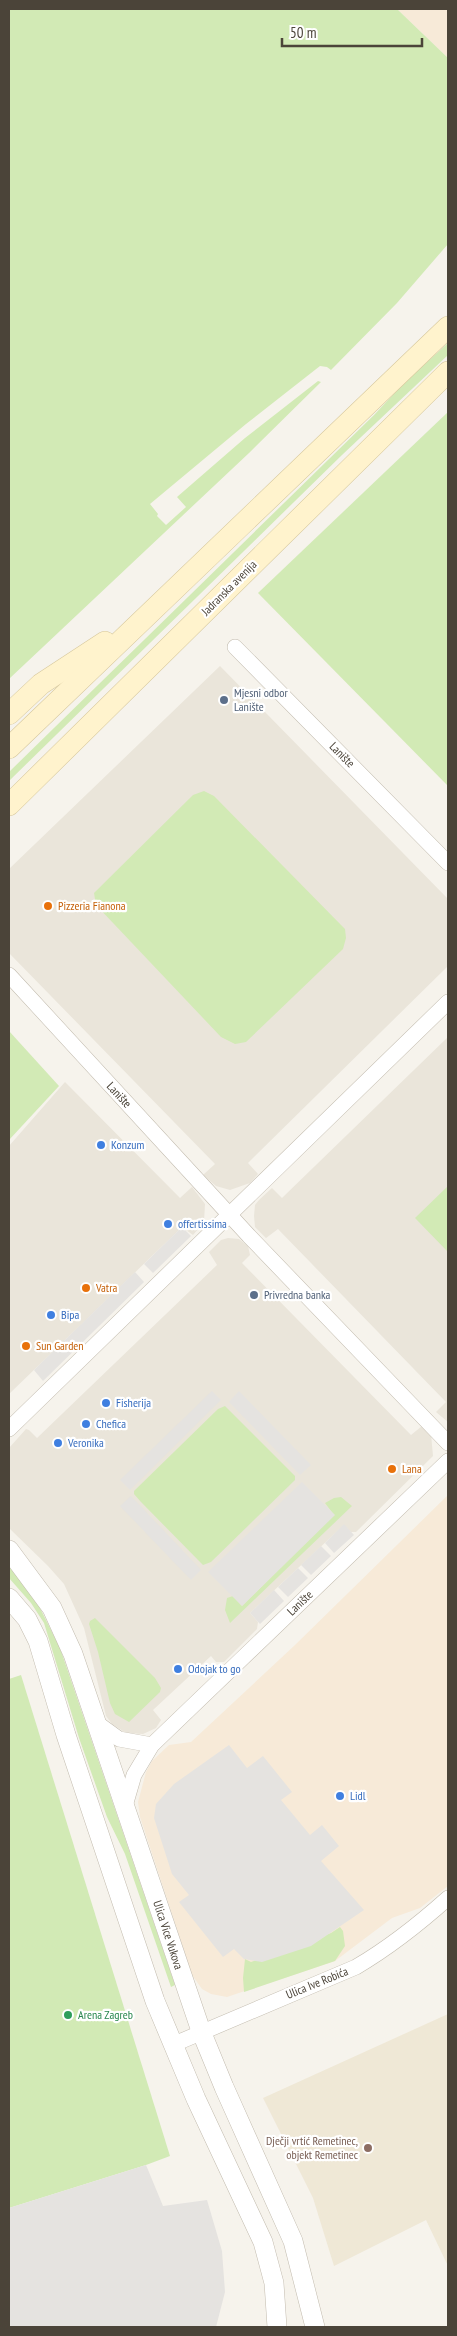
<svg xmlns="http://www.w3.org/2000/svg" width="457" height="2336" font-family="'PT Sans Narrow',sans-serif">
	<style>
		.residential { fill: #eae5da }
		.commercial { fill: #f7ead8 }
		.education { fill: #efe8d6 }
		.green { fill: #d2eab5 }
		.parking { fill: #e5e3e0 }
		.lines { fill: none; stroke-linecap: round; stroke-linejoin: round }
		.minor-casing { stroke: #c2bbae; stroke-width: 16 }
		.tertiary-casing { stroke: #c2bbae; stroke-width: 20 }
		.secondary-casing { stroke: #d6c79b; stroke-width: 22 }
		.minor { stroke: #fff; stroke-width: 15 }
		.tertiary { stroke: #fff; stroke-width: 19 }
		.secondary { stroke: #fff3cd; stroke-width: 21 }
		.service-dot { fill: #5c6f8a; stroke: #fff; stroke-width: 2 }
		.food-dot { fill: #e8710a; stroke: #fff; stroke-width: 2 }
		.shop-dot { fill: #3f7fe0; stroke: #fff; stroke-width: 2 }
		.leisure-dot { fill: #2e9e5b; stroke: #fff; stroke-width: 2 }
		.education-dot { fill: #8d6e63; stroke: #fff; stroke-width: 2 }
		.labels { text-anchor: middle; stroke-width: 4.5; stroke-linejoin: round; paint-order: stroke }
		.street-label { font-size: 12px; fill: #4b4439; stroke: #fff }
		.service-label { font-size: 12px; fill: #4e5e75; stroke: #fff; text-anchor: start }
		.food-label { font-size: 12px; fill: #c56008; stroke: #fff; text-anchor: start }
		.shop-label { font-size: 12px; fill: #366cbe; stroke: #fff; text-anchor: start }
		.leisure-label { font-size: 12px; fill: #27864d; stroke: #fff; text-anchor: start }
		.education-label { font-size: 12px; fill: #785e54; stroke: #fff; text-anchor: end }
	</style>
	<rect width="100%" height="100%" fill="#f6f3ec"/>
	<!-- residential -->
	<g class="residential">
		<path d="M 220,666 L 448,899 L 448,966 L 248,1163 L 258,1174 L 250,1183 L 230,1190 L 216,1186 L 203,1175 L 215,1164 L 9,953 L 9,869 Z"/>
		<path d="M 448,1037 L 448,1422 L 436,1412 L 446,1402 L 278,1229 L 266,1238 L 255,1227 L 254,1216 L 255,1205 L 259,1200 L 272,1188 L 282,1198 Z"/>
		<path d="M 65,1082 L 180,1198 L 192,1187 L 205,1204 L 204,1222 L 193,1235 L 182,1227 L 9,1394 L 9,1146 Z"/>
		<path d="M 228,1238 L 239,1239 L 248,1246 L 250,1255 L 242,1263 L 411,1435 L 422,1426 L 431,1434 L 433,1456 L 356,1532 L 351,1532 L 344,1525 L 250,1613 L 258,1622 L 257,1629 L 224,1662 L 216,1662 L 211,1656 L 153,1710 L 161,1720 L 156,1728 L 143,1734 L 126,1733 L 112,1724 L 106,1716 L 84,1628 L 64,1584 L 48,1566 L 9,1528 L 9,1448 L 26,1429 L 29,1430 L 37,1438 L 217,1265 L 209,1252 L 221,1240 Z"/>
	</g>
	<!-- commercial -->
	<g class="commercial">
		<path d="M 397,9 L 448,9 L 448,58 Z"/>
		<path d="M 448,1495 L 448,1886 L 420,1908 L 392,1918 L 335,1961 L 227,1997 L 211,1994 L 202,1989 L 192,1975 L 140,1817 L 138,1802 L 146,1772 L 152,1761 L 169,1745 L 191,1742 L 295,1645 Z"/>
	</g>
	<!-- education -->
	<path class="education" d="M 448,2014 L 448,2266 L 426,2220 L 334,2266 L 313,2198 L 263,2098 Z"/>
	<!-- green -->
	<g class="green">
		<path d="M 9,9 L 397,9 L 448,58 L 448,244 L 397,303 L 331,370 L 327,367 L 320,366 L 246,424 L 150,504 L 158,514 L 157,516 L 166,525 L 186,507 L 177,497 L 245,438 L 318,381 L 321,382 L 249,453 L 9,679 Z"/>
		<path d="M 448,343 L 448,355 L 342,455 L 9,781 L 9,772 L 374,415 L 404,383 Z"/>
		<path d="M 448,412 L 448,786 L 258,593 Z"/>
		<path d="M 204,791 L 214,796 L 345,929 L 346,938 L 343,949 L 246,1042 L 235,1044 L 221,1037 L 96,905 L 94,893 L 193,795 Z"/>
		<path d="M 9,1031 L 59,1086 L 9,1140 Z"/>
		<path d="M 448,1186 L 448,1252 L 415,1218 Z"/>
		<path d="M 225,1406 L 295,1476 L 295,1480 L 211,1562 L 203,1565 L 141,1502 L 134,1494 L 134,1491 L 218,1409 Z"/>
		<path d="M 341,1497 L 352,1506 L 230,1623 L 225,1610 L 227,1598 L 233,1596 L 242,1606 L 334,1515 L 325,1503 L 334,1498 Z"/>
		<path d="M 9,1566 L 35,1598 L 60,1648 L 175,1985 L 171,1987 L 125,1854 L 107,1817 L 79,1738 L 44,1623 L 31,1603 L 9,1578 Z"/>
		<path d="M 95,1618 L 155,1678 L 161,1688 L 160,1692 L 129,1722 L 115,1714 L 110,1703 L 98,1652 L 89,1624 L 90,1621 Z"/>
		<path d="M 21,1675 L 170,2156 L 146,2165 L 9,2208 L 9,1679 Z"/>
		<path d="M 340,1927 L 343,1931 L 345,1946 L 335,1961 L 244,1992 L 243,1978 L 245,1959 L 251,1962 L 331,1933 Z"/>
	</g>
	<!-- parking -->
	<g class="parking">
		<path d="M 182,1227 L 191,1236 L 153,1273 L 144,1264 Z"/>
		<path d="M 135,1272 L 144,1282 L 43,1381 L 34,1370 Z"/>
		<path d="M 212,1391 L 221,1400 L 130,1490 L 120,1480 Z"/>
		<path d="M 239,1391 L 311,1465 L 300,1475 L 229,1402 Z"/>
		<path d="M 302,1482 L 335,1515 L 242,1606 L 208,1572 Z"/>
		<path d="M 131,1496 L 201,1570 L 191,1580 L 120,1506 Z"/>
		<path d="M 344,1524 L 354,1535 L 334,1553 L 325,1543 Z"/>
		<path d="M 321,1546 L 331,1556 L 311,1575 L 301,1565 Z"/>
		<path d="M 298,1568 L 308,1578 L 288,1597 L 278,1587 Z"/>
		<path d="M 274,1590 L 284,1601 L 260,1624 L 250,1613 Z"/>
		<path d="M 229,1745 L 247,1768 L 263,1756 L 292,1792 L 281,1800 L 310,1835 L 322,1825 L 339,1846 L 321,1861 L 364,1910 L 311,1946 L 262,1962 L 244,1959 L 234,1949 L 223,1957 L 179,1902 L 189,1895 L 172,1874 L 154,1818 L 156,1804 L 174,1784 Z"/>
		<path d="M 146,2165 L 163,2206 L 207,2200 L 222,2251 L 225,2292 L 216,2327 L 9,2327 L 9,2208 Z"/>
	</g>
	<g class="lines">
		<defs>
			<g id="minor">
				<path d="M 235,647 L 448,863"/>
				<path d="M 9,975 L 249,1236 L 448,1443"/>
				<path d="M 9,1429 L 448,1002"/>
				<path d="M 97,1723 L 119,1739 L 152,1745"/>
				<path d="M 125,1806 L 134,1775 L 152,1745 L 448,1461"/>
				<path d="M 172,2045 L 356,1967 C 390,1947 419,1924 448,1898"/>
			</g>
			<g id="tertiary">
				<path d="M 9,1550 L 52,1608 L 73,1654 L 201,2031 L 224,2087 L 293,2241 L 315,2327"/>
				<path d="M 9,1598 L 27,1619 L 38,1641 L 66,1735 L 155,2001 L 196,2099 L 263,2242 L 274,2283 L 277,2327"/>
			</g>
			<g id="secondary">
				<path d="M 9,714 L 41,684 L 105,642"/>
				<path d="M 9,748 L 448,327"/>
				<path d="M 9,805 L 448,372"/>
			</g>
		</defs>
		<!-- minor casing -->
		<use href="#minor" class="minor-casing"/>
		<!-- tertiary casing -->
		<use href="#tertiary" class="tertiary-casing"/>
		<!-- secondary casing -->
		<use href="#secondary" class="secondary-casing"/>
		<!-- minor -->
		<use href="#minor" class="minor"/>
		<!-- tertiary -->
		<use href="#tertiary" class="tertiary"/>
		<!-- secondary -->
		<use href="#secondary" class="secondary"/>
	</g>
	<!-- markers -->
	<g class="service-dot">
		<circle cx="224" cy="700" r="5"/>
		<circle cx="254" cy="1295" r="5"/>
	</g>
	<g class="food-dot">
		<circle cx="48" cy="906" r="5"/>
		<circle cx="86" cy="1288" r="5"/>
		<circle cx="26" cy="1346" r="5"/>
		<circle cx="392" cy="1469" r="5"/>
	</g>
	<g class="shop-dot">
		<circle cx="101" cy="1145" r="5"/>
		<circle cx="168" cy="1224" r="5"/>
		<circle cx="51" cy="1315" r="5"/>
		<circle cx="106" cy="1403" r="5"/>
		<circle cx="86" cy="1424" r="5"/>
		<circle cx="58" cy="1443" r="5"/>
		<circle cx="178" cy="1669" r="5"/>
		<circle cx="340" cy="1796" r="5"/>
	</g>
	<circle class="leisure-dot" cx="68" cy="2015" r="5"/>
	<circle class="education-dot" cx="368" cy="2148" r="5"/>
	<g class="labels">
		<!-- street labels -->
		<g class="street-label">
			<text transform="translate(229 588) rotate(-45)" y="4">Jadranska avenija</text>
			<text transform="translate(342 755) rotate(45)" y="4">Lanište</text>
			<text transform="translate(119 1095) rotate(47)" y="4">Lanište</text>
			<text transform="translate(300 1603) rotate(-44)" y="4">Lanište</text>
			<text transform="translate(168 1935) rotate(72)" y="4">Ulica Vice Vukova</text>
			<text transform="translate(317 1983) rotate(-22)" y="4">Ulica Ive Robića</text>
		</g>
		<!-- service labels -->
		<g class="service-label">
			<text x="234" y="697">Mjesni odbor<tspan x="234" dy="14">Lanište</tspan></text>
			<text x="264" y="1299">Privredna banka</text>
		</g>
		<!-- food labels -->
		<g class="food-label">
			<text x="58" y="910">Pizzeria Fianona</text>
			<text x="96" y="1292">Vatra</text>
			<text x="36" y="1350">Sun Garden</text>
			<text x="402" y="1473">Lana</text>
		</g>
		<!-- shop labels -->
		<g class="shop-label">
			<text x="111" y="1149">Konzum</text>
			<text x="178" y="1228">offertissima</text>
			<text x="61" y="1319">Bipa</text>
			<text x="116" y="1407">Fisherija</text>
			<text x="96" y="1428">Chefica</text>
			<text x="68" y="1447">Veronika</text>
			<text x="188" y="1673">Odojak to go</text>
			<text x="350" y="1800">Lidl</text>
		</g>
		<!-- leisure labels -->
		<g class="leisure-label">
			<text x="78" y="2019">Arena Zagreb</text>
		</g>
		<!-- education labels -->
		<g class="education-label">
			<text x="358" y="2145">Dječji vrtić Remetinec,<tspan x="358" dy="14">objekt Remetinec</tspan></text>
		</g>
	</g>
	<!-- border -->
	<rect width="457" height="2336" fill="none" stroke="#4b4439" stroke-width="20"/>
	<!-- scale -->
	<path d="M282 38v8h140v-8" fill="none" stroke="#4b4439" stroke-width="2.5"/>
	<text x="290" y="38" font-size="15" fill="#4b4439" stroke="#ffffff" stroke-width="4" paint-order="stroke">50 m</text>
</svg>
